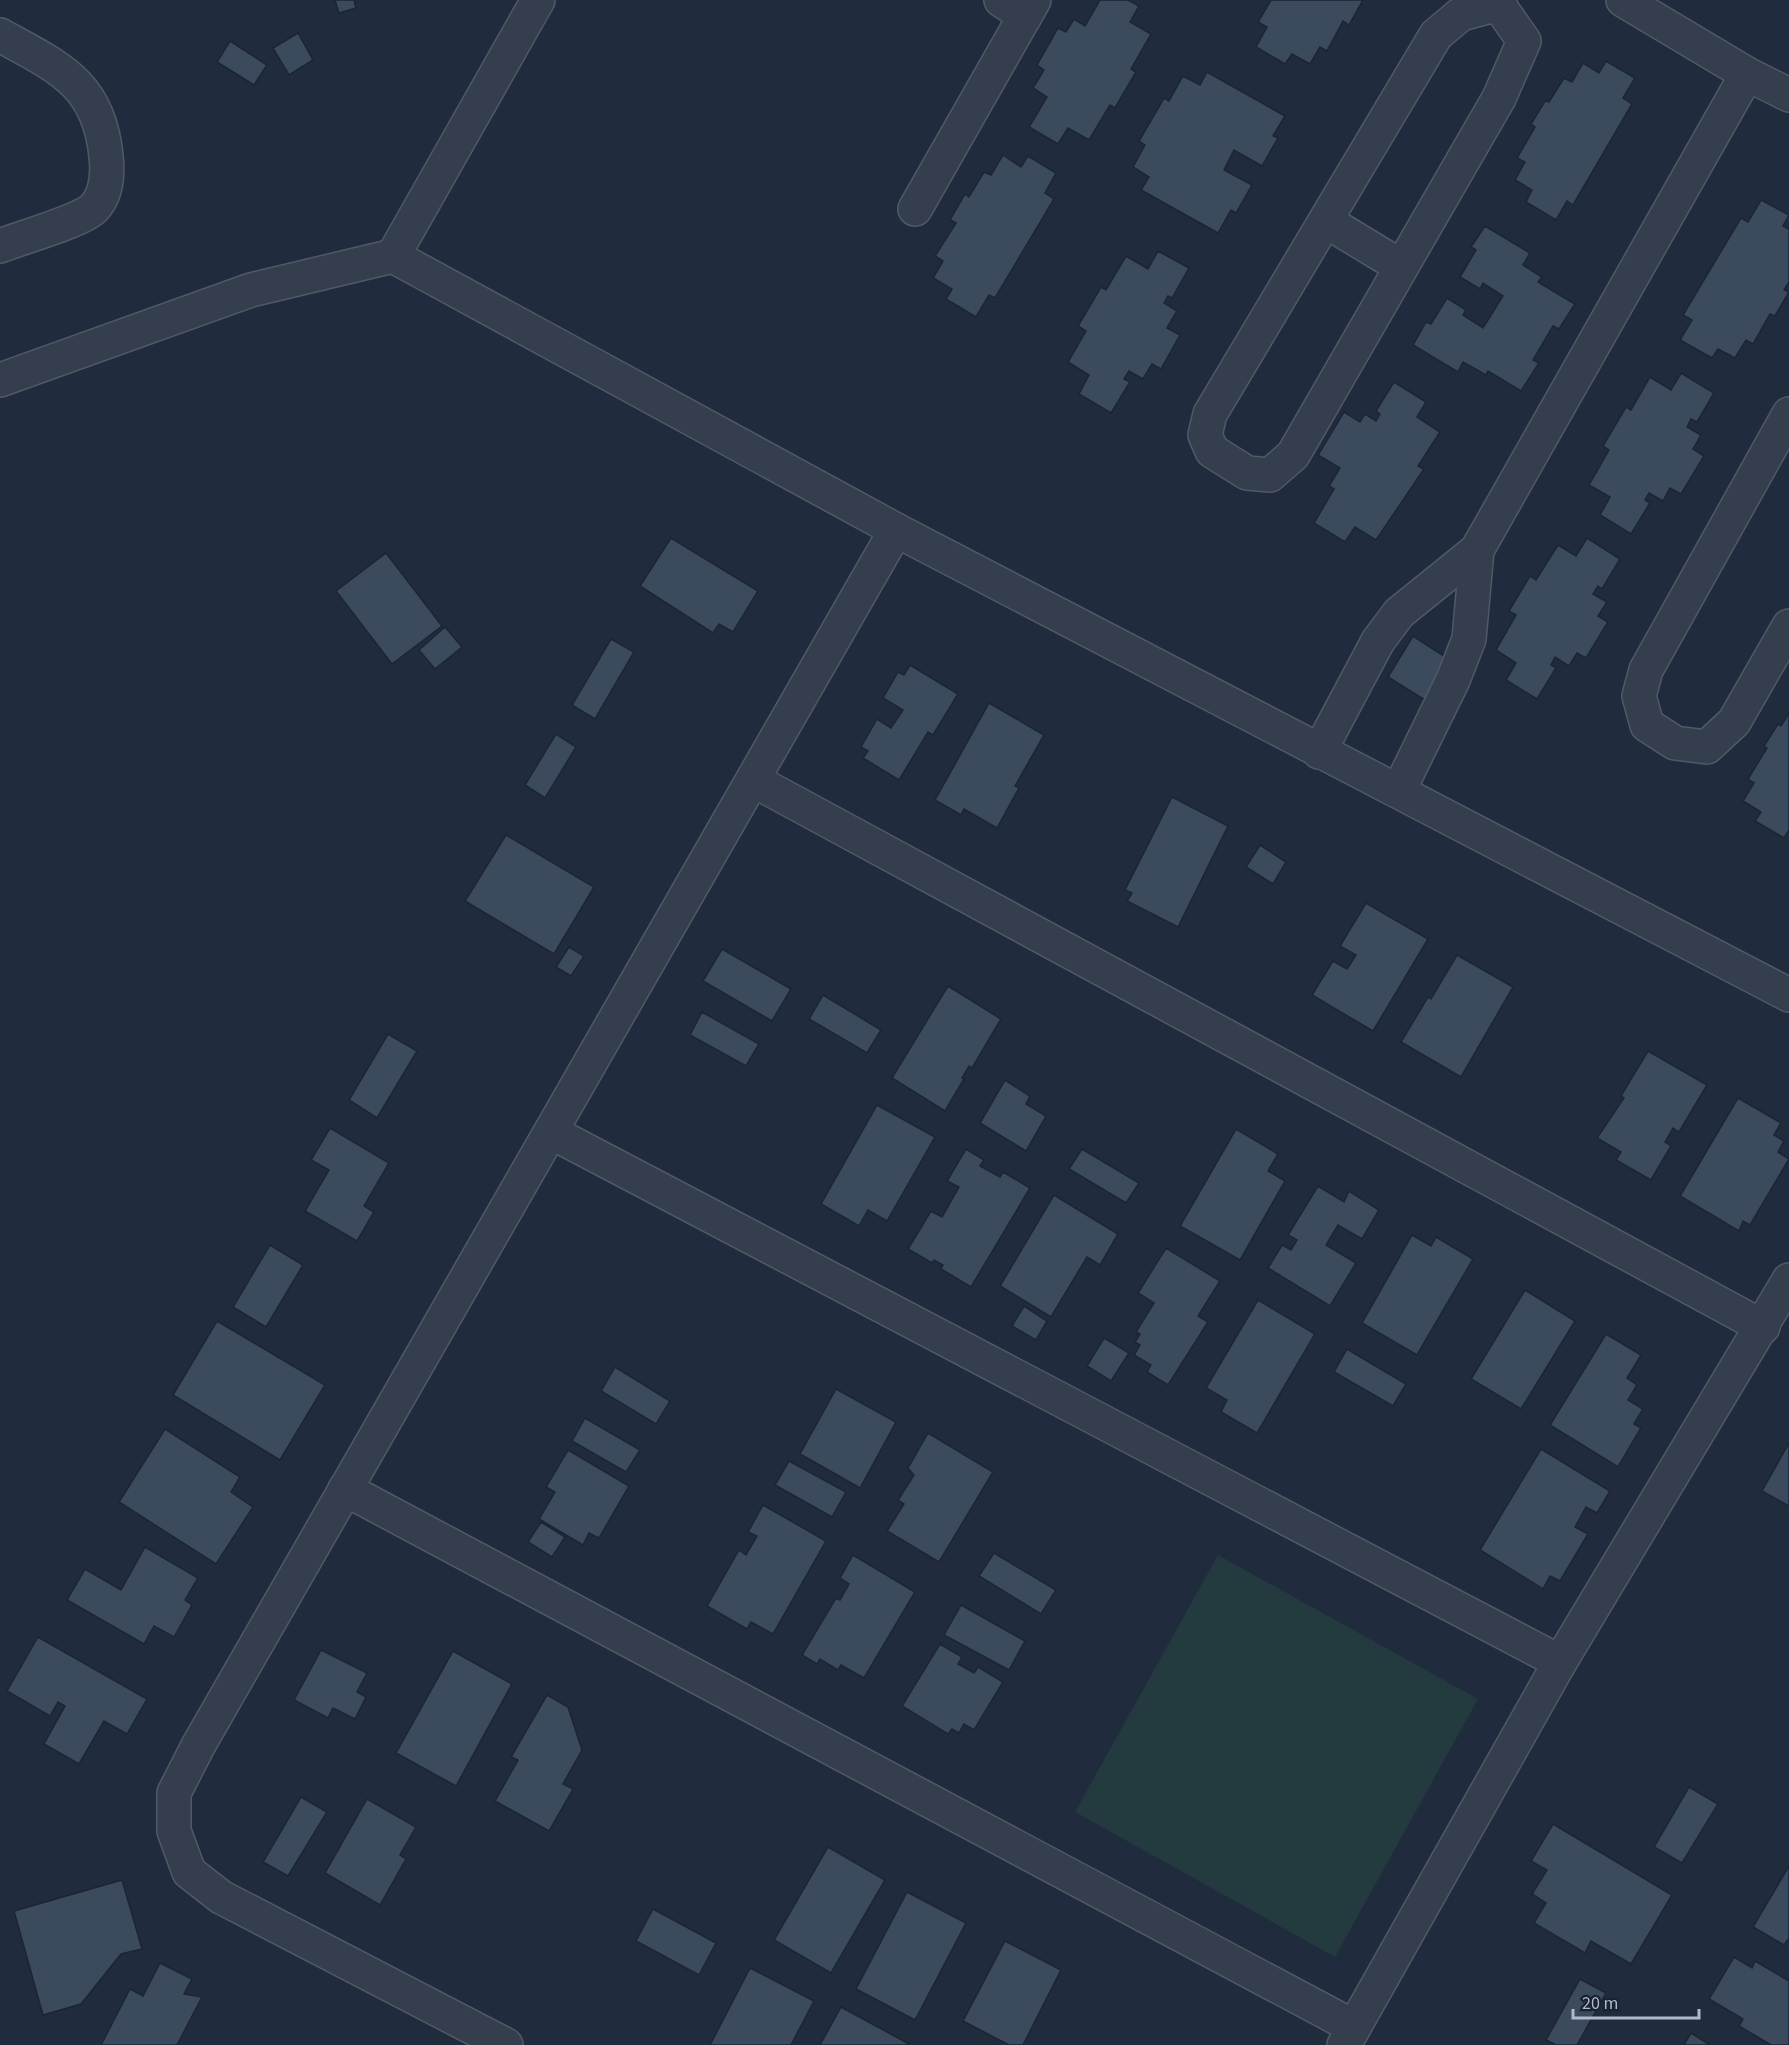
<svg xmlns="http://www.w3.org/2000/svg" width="1789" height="2045" font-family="'Source Sans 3',sans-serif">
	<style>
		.green { fill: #233a3e }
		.building { fill: #3c4a5d; stroke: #1c2534; stroke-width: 1.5 }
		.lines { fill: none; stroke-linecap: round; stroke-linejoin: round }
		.minor-casing { stroke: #505968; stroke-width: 36 }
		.minor { stroke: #353e4d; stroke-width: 33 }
	</style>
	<rect width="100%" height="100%" fill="#202c3d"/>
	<!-- green -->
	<path class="green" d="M 1218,1555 L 1478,1699 L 1335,1957 L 1075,1812 Z"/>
	<!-- building -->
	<g class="building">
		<path d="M 335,0 L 354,0 L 356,8 L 339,13 Z"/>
		<path d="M 1100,0 L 1128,0 L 1139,6 L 1130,22 L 1151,34 L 1131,69 L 1136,72 L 1115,108 L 1110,105 L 1089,140 L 1068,128 L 1058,144 L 1029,127 L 1047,97 L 1033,88 L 1044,70 L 1037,65 L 1058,28 L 1066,32 L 1074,19 L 1085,26 Z"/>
		<path d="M 1271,0 L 1363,0 L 1349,25 L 1343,21 L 1327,51 L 1320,47 L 1310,64 L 1292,54 L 1285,64 L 1256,47 L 1267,27 L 1258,22 Z"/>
		<path d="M 298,33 L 313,60 L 289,75 L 273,48 Z"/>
		<path d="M 230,41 L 267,65 L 254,85 L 217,62 Z"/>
		<path d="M 1606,61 L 1635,78 L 1623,98 L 1632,104 L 1573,205 L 1567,201 L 1556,220 L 1526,202 L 1532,190 L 1515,180 L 1525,162 L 1517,158 L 1535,127 L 1531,124 L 1545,101 L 1549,102 L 1564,78 L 1572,82 L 1583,63 L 1599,73 Z"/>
		<path d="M 1207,72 L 1285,116 L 1273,136 L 1278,138 L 1262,166 L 1234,150 L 1224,170 L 1252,185 L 1236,213 L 1231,210 L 1218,233 L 1141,190 L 1149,177 L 1133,167 L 1145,145 L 1139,141 L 1164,98 L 1169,101 L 1183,76 L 1200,85 Z"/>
		<path d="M 1003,155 L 1021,167 L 1028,156 L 1056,173 L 1045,193 L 1054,199 L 995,298 L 989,295 L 976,317 L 946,299 L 952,289 L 933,278 L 943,261 L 935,256 L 956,223 L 950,220 L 965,194 L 969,197 L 984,172 L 991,175 Z"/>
		<path d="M 1761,200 L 1789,215 L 1783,226 L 1789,229 L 1789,282 L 1784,290 L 1789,292 L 1775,316 L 1770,314 L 1753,344 L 1746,340 L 1735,358 L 1718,349 L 1712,358 L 1680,340 L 1692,320 L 1683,315 L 1741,218 L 1748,222 Z"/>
		<path d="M 1485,226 L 1530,253 L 1523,265 L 1542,277 L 1538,282 L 1575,304 L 1559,329 L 1553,326 L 1533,360 L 1539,363 L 1521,391 L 1488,371 L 1486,375 L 1463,362 L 1458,372 L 1413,345 L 1426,322 L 1431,324 L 1447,298 L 1466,310 L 1463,315 L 1483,328 L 1503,296 L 1483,283 L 1480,289 L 1460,277 L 1476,250 L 1471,247 Z"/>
		<path d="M 1158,251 L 1189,268 L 1172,298 L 1168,296 L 1164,303 L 1177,311 L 1167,328 L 1180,335 L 1161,369 L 1152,364 L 1143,379 L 1129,371 L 1124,379 L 1130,382 L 1111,413 L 1079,394 L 1089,375 L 1068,362 L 1086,331 L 1078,326 L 1101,287 L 1106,290 L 1126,256 L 1148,269 Z"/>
		<path d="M 1681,373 L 1714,393 L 1697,422 L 1691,419 L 1687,427 L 1701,435 L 1693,449 L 1704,456 L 1681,494 L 1670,488 L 1663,501 L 1649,493 L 1645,500 L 1650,503 L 1631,534 L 1600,515 L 1610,497 L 1589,485 L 1609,450 L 1603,446 L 1626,407 L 1631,410 L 1650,377 L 1671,390 Z"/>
		<path d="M 1394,382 L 1426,402 L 1417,417 L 1440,432 L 1418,466 L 1424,469 L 1376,540 L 1355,527 L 1345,542 L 1314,523 L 1334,489 L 1329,486 L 1340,468 L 1318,455 L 1344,412 L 1360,422 L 1365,414 L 1376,421 L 1380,414 L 1376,411 Z"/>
		<path d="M 671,538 L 758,591 L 733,632 L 719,624 L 713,633 L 640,586 Z"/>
		<path d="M 1587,538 L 1620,559 L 1602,589 L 1598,586 L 1593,594 L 1607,602 L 1598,616 L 1608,622 L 1586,658 L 1577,653 L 1569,666 L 1555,657 L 1551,665 L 1556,668 L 1537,699 L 1506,680 L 1516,663 L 1496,650 L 1516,615 L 1509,611 L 1530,576 L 1536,580 L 1558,545 L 1576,556 Z"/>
		<path d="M 386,553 L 442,626 L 392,664 L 336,591 Z"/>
		<path d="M 445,627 L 462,647 L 435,669 L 419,650 Z"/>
		<path d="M 1413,636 L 1453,662 L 1428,702 L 1388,677 Z"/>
		<path d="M 611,639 L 634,652 L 595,719 L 572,705 Z"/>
		<path d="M 910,665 L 958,694 L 933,735 L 928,732 L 899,780 L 863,758 L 868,751 L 861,747 L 877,719 L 891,728 L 903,710 L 883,698 L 898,672 L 904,675 Z"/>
		<path d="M 989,703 L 1044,735 L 1015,786 L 1019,788 L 997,828 L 964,809 L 961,815 L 935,800 Z"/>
		<path d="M 1789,713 L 1789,830 L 1784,838 L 1755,821 L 1761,812 L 1743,801 L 1754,783 L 1748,779 L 1767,748 L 1764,746 L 1778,724 L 1781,726 Z"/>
		<path d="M 556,734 L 576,747 L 545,798 L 525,785 Z"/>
		<path d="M 1172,797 L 1228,826 L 1178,927 L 1127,901 L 1132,893 L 1125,890 Z"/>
		<path d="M 506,835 L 594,887 L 554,954 L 465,901 Z"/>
		<path d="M 1260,845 L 1286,862 L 1273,884 L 1246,867 Z"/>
		<path d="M 1366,903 L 1428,939 L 1373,1031 L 1312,995 L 1333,961 L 1347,969 L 1356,955 L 1340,946 Z"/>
		<path d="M 569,947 L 584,956 L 571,976 L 556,967 Z"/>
		<path d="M 722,949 L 791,989 L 772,1021 L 703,981 Z"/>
		<path d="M 1457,955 L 1513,987 L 1461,1077 L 1401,1042 L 1428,997 L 1431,999 Z"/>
		<path d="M 948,986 L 1001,1019 L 972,1068 L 969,1066 L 962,1078 L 964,1079 L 945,1111 L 892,1078 Z"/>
		<path d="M 823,995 L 881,1030 L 867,1053 L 809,1019 Z"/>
		<path d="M 702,1012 L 759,1044 L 746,1066 L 690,1035 Z"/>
		<path d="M 388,1034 L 417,1051 L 377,1118 L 349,1100 Z"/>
		<path d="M 1648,1051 L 1707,1085 L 1679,1132 L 1673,1128 L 1665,1142 L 1671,1146 L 1651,1180 L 1616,1160 L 1621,1152 L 1597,1138 L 1624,1098 L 1621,1096 Z"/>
		<path d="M 1005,1080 L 1030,1096 L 1026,1104 L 1046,1116 L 1026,1151 L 980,1123 Z"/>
		<path d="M 1738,1098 L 1781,1123 L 1774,1135 L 1784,1141 L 1778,1152 L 1789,1159 L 1750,1225 L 1743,1221 L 1739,1231 L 1680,1196 Z"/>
		<path d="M 877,1105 L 935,1137 L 887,1221 L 868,1210 L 859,1226 L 821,1204 Z"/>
		<path d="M 330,1128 L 389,1163 L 364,1206 L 374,1212 L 357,1241 L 305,1211 L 329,1170 L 311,1160 Z"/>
		<path d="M 1236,1129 L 1278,1154 L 1268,1171 L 1285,1181 L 1240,1260 L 1180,1226 Z"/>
		<path d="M 966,1149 L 984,1160 L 980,1166 L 1000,1177 L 1003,1172 L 1030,1188 L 971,1287 L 941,1269 L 943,1265 L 934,1260 L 932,1263 L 908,1249 L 931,1211 L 942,1217 L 959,1187 L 947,1181 Z"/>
		<path d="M 1082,1149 L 1139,1183 L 1126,1203 L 1069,1169 Z"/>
		<path d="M 1318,1186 L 1344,1202 L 1349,1191 L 1379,1210 L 1362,1239 L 1338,1225 L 1326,1245 L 1356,1263 L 1330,1306 L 1268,1268 L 1282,1245 L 1291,1250 L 1297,1240 L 1288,1235 Z"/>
		<path d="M 1054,1195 L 1118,1234 L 1100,1265 L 1087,1257 L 1051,1317 L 1000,1286 Z"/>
		<path d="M 1412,1235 L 1431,1246 L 1436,1237 L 1473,1259 L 1417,1355 L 1362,1323 Z"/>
		<path d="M 270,1245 L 303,1265 L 266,1327 L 233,1307 Z"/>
		<path d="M 1166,1248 L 1220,1281 L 1198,1316 L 1208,1322 L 1168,1385 L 1147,1372 L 1151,1365 L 1134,1355 L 1140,1345 L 1135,1342 L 1140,1334 L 1136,1332 L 1154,1303 L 1138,1293 Z"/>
		<path d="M 1525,1290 L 1575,1321 L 1521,1409 L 1471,1379 Z"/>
		<path d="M 1258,1300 L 1315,1334 L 1257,1433 L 1221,1412 L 1227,1400 L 1206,1388 Z"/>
		<path d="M 1024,1306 L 1047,1321 L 1036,1340 L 1012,1326 Z"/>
		<path d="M 217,1321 L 325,1385 L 280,1460 L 173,1395 Z"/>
		<path d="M 1606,1334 L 1641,1355 L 1627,1378 L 1637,1385 L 1628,1400 L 1643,1409 L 1634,1424 L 1641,1428 L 1618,1467 L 1550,1425 Z"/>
		<path d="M 1104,1338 L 1129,1353 L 1111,1381 L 1087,1366 Z"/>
		<path d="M 1347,1349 L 1406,1384 L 1393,1406 L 1334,1372 Z"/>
		<path d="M 615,1367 L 670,1401 L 656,1424 L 601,1391 Z"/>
		<path d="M 836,1389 L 896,1422 L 860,1488 L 800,1454 Z"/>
		<path d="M 585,1418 L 640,1450 L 626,1472 L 572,1441 Z"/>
		<path d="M 165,1429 L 240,1477 L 231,1492 L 253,1507 L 216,1564 L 119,1502 Z"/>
		<path d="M 928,1433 L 993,1472 L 939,1562 L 887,1531 L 904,1504 L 898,1500 L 914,1475 L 908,1468 Z"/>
		<path d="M 1789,1443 L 1789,1506 L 1762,1491 Z"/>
		<path d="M 1541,1449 L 1610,1491 L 1597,1513 L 1586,1507 L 1575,1527 L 1588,1534 L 1560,1581 L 1550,1576 L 1543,1589 L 1480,1550 Z"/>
		<path d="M 568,1450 L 629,1486 L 599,1538 L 589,1533 L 583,1545 L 539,1519 L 555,1492 L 546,1487 Z"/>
		<path d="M 789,1461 L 846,1492 L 832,1517 L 775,1485 Z"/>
		<path d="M 763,1505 L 826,1541 L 773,1634 L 751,1622 L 747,1629 L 707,1606 L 739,1550 L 746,1555 L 757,1536 L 748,1532 Z"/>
		<path d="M 541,1522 L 565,1537 L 552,1557 L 528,1542 Z"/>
		<path d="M 145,1547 L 198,1578 L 185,1600 L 192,1605 L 174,1637 L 154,1626 L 144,1644 L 67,1600 L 85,1569 L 121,1590 Z"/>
		<path d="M 994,1553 L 1056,1590 L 1041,1614 L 979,1576 Z"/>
		<path d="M 853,1555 L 915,1592 L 864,1678 L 841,1665 L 838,1670 L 820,1659 L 817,1664 L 802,1655 L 836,1598 L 840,1600 L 849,1584 L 840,1578 Z"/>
		<path d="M 961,1605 L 1025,1641 L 1009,1670 L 944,1635 Z"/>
		<path d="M 38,1637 L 147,1699 L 127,1734 L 104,1721 L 79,1764 L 44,1744 L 65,1706 L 58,1702 L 50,1716 L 7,1691 Z"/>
		<path d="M 940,1644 L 962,1657 L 958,1664 L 974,1673 L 978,1667 L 1003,1682 L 974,1730 L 964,1724 L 959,1733 L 952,1729 L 948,1734 L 902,1706 Z"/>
		<path d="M 321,1650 L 367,1673 L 357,1692 L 366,1697 L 355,1719 L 333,1708 L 328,1718 L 294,1700 Z"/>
		<path d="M 453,1651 L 512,1684 L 456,1786 L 396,1753 Z"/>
		<path d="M 547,1695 L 568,1707 L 582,1750 L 563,1784 L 573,1789 L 549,1831 L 495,1801 L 518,1760 L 511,1757 Z"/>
		<path d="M 1689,1787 L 1718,1804 L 1682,1863 L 1654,1847 Z"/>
		<path d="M 301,1797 L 327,1812 L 288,1876 L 263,1862 Z"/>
		<path d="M 367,1799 L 416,1827 L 400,1855 L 406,1859 L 380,1905 L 325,1873 Z"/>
		<path d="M 1553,1824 L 1672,1895 L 1631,1964 L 1591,1941 L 1585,1953 L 1534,1923 L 1546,1903 L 1532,1894 L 1547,1870 L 1531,1861 Z"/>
		<path d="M 828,1847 L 885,1880 L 831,1973 L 774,1940 Z"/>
		<path d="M 1789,1866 L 1789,1938 L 1784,1945 L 1753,1927 Z"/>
		<path d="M 122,1880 L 142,1949 L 121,1954 L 81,2004 L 43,2015 L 14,1911 Z"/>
		<path d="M 907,1892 L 966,1923 L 915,2020 L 856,1989 Z"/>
		<path d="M 653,1909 L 716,1943 L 699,1975 L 636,1941 Z"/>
		<path d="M 1005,1941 L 1061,1970 L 1023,2045 L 1009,2045 L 963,2021 Z"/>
		<path d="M 1734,1957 L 1752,1968 L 1755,1961 L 1789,1981 L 1789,2045 L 1771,2045 L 1739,2026 L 1743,2019 L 1709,1999 Z"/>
		<path d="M 160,1963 L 192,1979 L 184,1994 L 202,1997 L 177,2045 L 101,2045 L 130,1989 L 143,1996 Z"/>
		<path d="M 750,1968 L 814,2001 L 791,2045 L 710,2045 Z"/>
		<path d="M 1580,1979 L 1606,1993 L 1577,2045 L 1556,2045 L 1546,2040 Z"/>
		<path d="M 841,2007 L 909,2044 L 908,2045 L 820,2045 Z"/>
		<path d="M 1691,2033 L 1710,2045 L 1684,2045 Z"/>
	</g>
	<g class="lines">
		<defs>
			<g id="minor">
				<path d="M 1001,0 L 1025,16"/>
				<path d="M 1623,0 L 1747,74 L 1789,95"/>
				<path d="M 1498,4 L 1524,41 L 1499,98 L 1293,455 L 1270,475 L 1247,473 L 1212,451 L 1205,435 L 1210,414 L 1436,35 L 1461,14 L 1498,4 L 1500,0"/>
				<path d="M 0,35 C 58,67 99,83 106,156 C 108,174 107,194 94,208 C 81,221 20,238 0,246"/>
				<path d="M 915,209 L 1034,0"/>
				<path d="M 1326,221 L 1400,266"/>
				<path d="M 393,256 L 538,0"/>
				<path d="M 0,380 L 251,290 L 393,256 L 896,530 L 1789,995"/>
				<path d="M 1789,414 L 1646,670 L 1639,696 L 1647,725 L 1675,743 L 1707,747 L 1734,722 L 1789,626"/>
				<path d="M 1319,752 L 1378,641 L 1399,613 L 1477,550 L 1747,74"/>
				<path d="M 753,780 L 1763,1327"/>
				<path d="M 1399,790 L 1453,680 L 1469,639 L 1477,550"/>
				<path d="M 551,1132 L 1560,1662"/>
				<path d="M 345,1489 L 1354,2027"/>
				<path d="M 506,2045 L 221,1897 L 189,1872 L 174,1831 L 174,1793 L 198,1746 L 896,530"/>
				<path d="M 1344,2045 L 1560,1662 L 1789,1280"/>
			</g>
		</defs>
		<!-- minor casing -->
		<use href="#minor" class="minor-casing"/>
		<!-- minor -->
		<use href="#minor" class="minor"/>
	</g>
	<!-- scale -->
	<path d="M1573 2009v9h126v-9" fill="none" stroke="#b0b9c9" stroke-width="3"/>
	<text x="1582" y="2009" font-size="18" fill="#b0b9c9" stroke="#1a2332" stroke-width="4.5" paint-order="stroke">20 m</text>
</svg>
